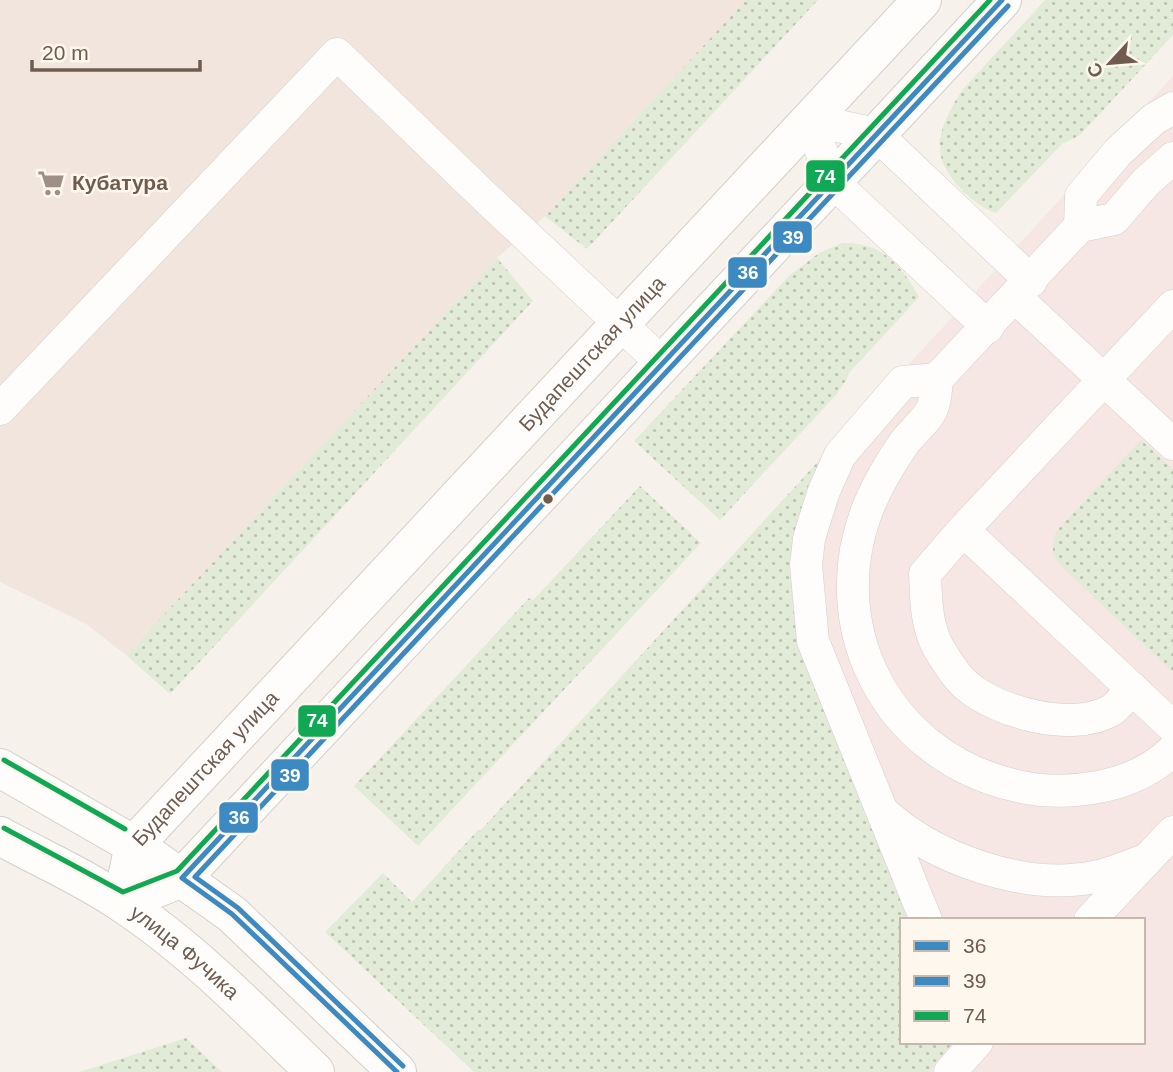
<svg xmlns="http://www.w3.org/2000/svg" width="1173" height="1072" font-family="Helvetica,sans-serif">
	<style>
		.commercial { fill: #f2e5dd }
		.medical { fill: #f6e6e4; fill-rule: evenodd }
		.grass { fill: url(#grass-dots) }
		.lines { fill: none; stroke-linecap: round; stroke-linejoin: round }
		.service-casing { stroke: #d4cec8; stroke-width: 33 }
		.minor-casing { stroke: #d4cec8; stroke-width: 40 }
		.service { stroke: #fefdfc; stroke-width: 32 }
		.minor { stroke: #fefdfc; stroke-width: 38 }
		.bus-1-casing { stroke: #fdf7ed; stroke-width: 10 }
		.bus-2-casing { stroke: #fdf7ed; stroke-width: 10 }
		.bus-3-casing { stroke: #fdf7ed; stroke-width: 10 }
		.bus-1 { stroke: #3d8ac2; stroke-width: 5 }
		.bus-2 { stroke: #3d8ac2; stroke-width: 5 }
		.bus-3 { stroke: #10a855; stroke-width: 5 }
		.bus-dot { fill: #705c4f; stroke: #fdf7ed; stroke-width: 2.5 }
		.labels { text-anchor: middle; stroke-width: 5; stroke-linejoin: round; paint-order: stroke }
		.poi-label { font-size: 21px; font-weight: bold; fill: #705c4f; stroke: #fdf7ed; text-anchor: start }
		.street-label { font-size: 21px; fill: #705c4f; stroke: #fdf7ed }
		.line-badge { stroke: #fdf7ed; stroke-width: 2.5 }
		.badge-label { font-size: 19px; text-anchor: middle; font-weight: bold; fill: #fff }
	</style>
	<defs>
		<pattern id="grass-dots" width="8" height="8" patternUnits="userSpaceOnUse" patternTransform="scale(1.75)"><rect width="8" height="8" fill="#e2ebd7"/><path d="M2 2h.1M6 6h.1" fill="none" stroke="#bcc2b1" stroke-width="1.8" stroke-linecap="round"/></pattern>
	</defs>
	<rect width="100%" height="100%" fill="#f6f2eb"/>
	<!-- commercial -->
	<path class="commercial" d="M 0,0 L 746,0 L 545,216 L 497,258 L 126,655 L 86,624 L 0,582 Z"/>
	<!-- medical -->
	<path class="medical" d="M 1173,76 L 1173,1072 L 740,1072 L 480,832 ZM 902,920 L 1143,920 L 1143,1042 L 902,1042 Z"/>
	<!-- grass -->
	<g class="grass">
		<path d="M 746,0 L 818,0 L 587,249 L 545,216 Z"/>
		<path d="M 1045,0 L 1173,0 L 1173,35 L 1080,135 L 1062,144 L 996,213 C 974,206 941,175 940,150 C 938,129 952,106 963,89 Z"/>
		<path d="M 842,243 C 881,241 901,265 919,297 L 849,373 L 847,379 L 836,395 L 720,520 L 634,441 L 789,276 L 819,253 Z"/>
		<path d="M 497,258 L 533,301 L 170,694 L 126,655 Z"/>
		<path d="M 1141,440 L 1173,469 L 1173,672 L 1065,570 C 1051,556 1049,546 1059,528 Z"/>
		<path d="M 825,454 L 793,588 L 795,622 L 800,650 L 909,920 L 902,920 L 902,1042 L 950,1042 L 950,1046 L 928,1072 L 474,1072 L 325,932 L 383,873 L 412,902 L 478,830 L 480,831 Z"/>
		<path d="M 640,486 L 701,543 L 418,846 L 354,786 L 529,598 L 533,600 Z"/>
		<path d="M 186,1038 L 222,1072 L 79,1072 Z"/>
	</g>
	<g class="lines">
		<defs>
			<g id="service">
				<path d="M 810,120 L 876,134 L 1031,281"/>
				<path d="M 810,120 L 832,181 L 988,327"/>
				<path d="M 1173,158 L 1146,182 L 1114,219 L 1080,226 L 937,379 C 936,388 936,398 933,406 C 929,419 912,432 904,443 C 891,462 879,482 870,503 C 819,624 886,755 1013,785 C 1065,798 1134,789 1173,750"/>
				<path d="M 1080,226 L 1081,196 L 1118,152 L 1154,119 L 1173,108"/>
				<path d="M 1015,297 L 1173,444"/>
				<path d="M 1173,306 L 963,530 L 1173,727"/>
				<path d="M 0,409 L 337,54 L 482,194 L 662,363"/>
				<path d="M 963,530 L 925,574 C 926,598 926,625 938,647 C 945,659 957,678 967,686 C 999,713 1072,732 1110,711 C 1118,707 1125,695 1132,688"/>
				<path d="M 883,812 C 934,859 1025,891 1094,877 C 1111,874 1129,866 1145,860"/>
				<path d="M 926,920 L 813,641 L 806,565 L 809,539 L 815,519 L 824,491 L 840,455 L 903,382 L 937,379"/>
				<path d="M 1090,920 L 1173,832"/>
				<path d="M 950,1072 L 977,1042"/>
			</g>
			<g id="minor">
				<path d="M 0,768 L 134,845 L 232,914 L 397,1072"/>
				<path id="s1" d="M 0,836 C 40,858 84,877 122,903 C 191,948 256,1015 315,1072"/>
				<path d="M 122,902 L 182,878 L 1002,0"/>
				<path id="s2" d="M 122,902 L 134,845 L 922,0"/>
			</g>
		</defs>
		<!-- service casing -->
		<use href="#service" class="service-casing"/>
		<!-- minor casing -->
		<use href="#minor" class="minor-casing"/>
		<!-- service -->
		<use href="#service" class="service"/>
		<!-- minor -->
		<use href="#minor" class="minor"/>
		<defs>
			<path id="bus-1" d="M 397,1072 L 232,914 L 182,878 L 1002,0"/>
			<path id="bus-2" d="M 403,1066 L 238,908 L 195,877 L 1008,6"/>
			<g id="bus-3">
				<path d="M 4,760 L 125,829"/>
				<path d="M 4,828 L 123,892 L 177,871 L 990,0"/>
			</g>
		</defs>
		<!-- bus-1 casing -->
		<use href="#bus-1" class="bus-1-casing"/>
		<!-- bus-2 casing -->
		<use href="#bus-2" class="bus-2-casing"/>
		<!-- bus-3 casing -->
		<use href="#bus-3" class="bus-3-casing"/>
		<!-- bus-1 -->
		<use href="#bus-1" class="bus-1"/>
		<!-- bus-2 -->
		<use href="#bus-2" class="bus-2"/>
		<!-- bus-3 -->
		<use href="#bus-3" class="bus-3"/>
	</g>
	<!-- icons -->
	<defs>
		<symbol id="supermarket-bare" viewBox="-9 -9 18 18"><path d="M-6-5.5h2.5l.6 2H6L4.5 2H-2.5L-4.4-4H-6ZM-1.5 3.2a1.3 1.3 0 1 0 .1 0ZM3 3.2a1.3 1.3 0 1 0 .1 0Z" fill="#9f9086" stroke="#fdf7ed" stroke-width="2.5" paint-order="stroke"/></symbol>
	</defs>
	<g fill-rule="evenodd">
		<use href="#supermarket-bare" x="32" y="164" width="38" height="38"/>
	</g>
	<!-- markers -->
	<circle class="bus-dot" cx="548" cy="499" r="6"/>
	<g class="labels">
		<!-- poi labels -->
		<g class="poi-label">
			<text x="72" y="190">Кубатура</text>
		</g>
		<!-- street labels -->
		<g class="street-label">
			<text dy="7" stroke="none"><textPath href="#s2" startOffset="730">Будапештская улица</textPath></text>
			<text dy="7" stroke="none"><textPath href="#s2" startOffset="163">Будапештская улица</textPath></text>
			<text dy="7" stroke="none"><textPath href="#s1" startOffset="219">улица Фучика</textPath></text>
		</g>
	</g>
	<g class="line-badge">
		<rect x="805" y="159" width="41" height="34" rx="7" fill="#10a855"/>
		<rect x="772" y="220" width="41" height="34" rx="7" fill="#3d8ac2"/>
		<rect x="727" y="256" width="41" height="33" rx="7" fill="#3d8ac2"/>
		<rect x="297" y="704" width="40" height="34" rx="7" fill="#10a855"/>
		<rect x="270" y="758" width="40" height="34" rx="7" fill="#3d8ac2"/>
		<rect x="218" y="801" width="41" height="33" rx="7" fill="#3d8ac2"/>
	</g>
	<g class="badge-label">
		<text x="825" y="183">74</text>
		<text x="793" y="244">39</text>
		<text x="748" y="279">36</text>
		<text x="317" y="727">74</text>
		<text x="290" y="782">39</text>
		<text x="239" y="824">36</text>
	</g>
	<!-- legend -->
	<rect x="900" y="918" width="245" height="126" fill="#fdf7ed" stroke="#c5b9ae" stroke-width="2"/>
	<rect x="914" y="941" width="35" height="10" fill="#3d8ac2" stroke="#c5b9ae" stroke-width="2"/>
	<text x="963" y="953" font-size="21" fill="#705c4f">36</text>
	<rect x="914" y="976" width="35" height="10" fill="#3d8ac2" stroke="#c5b9ae" stroke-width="2"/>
	<text x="963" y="988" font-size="21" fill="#705c4f">39</text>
	<rect x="914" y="1011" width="35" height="10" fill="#10a855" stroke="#c5b9ae" stroke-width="2"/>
	<text x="963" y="1023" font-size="21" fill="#705c4f">74</text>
	<!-- north arrow -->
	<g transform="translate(1110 63) rotate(244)" stroke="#fdf7ed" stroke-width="5" paint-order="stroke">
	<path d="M0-5L12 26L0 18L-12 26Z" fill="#705c4f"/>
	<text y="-10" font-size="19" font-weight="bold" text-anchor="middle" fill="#705c4f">С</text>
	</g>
	<!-- scale -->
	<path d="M32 60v10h168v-10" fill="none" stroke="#705c4f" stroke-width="3.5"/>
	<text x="42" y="60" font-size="21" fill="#705c4f" stroke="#fdf7ed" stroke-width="5" paint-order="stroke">20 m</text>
</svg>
